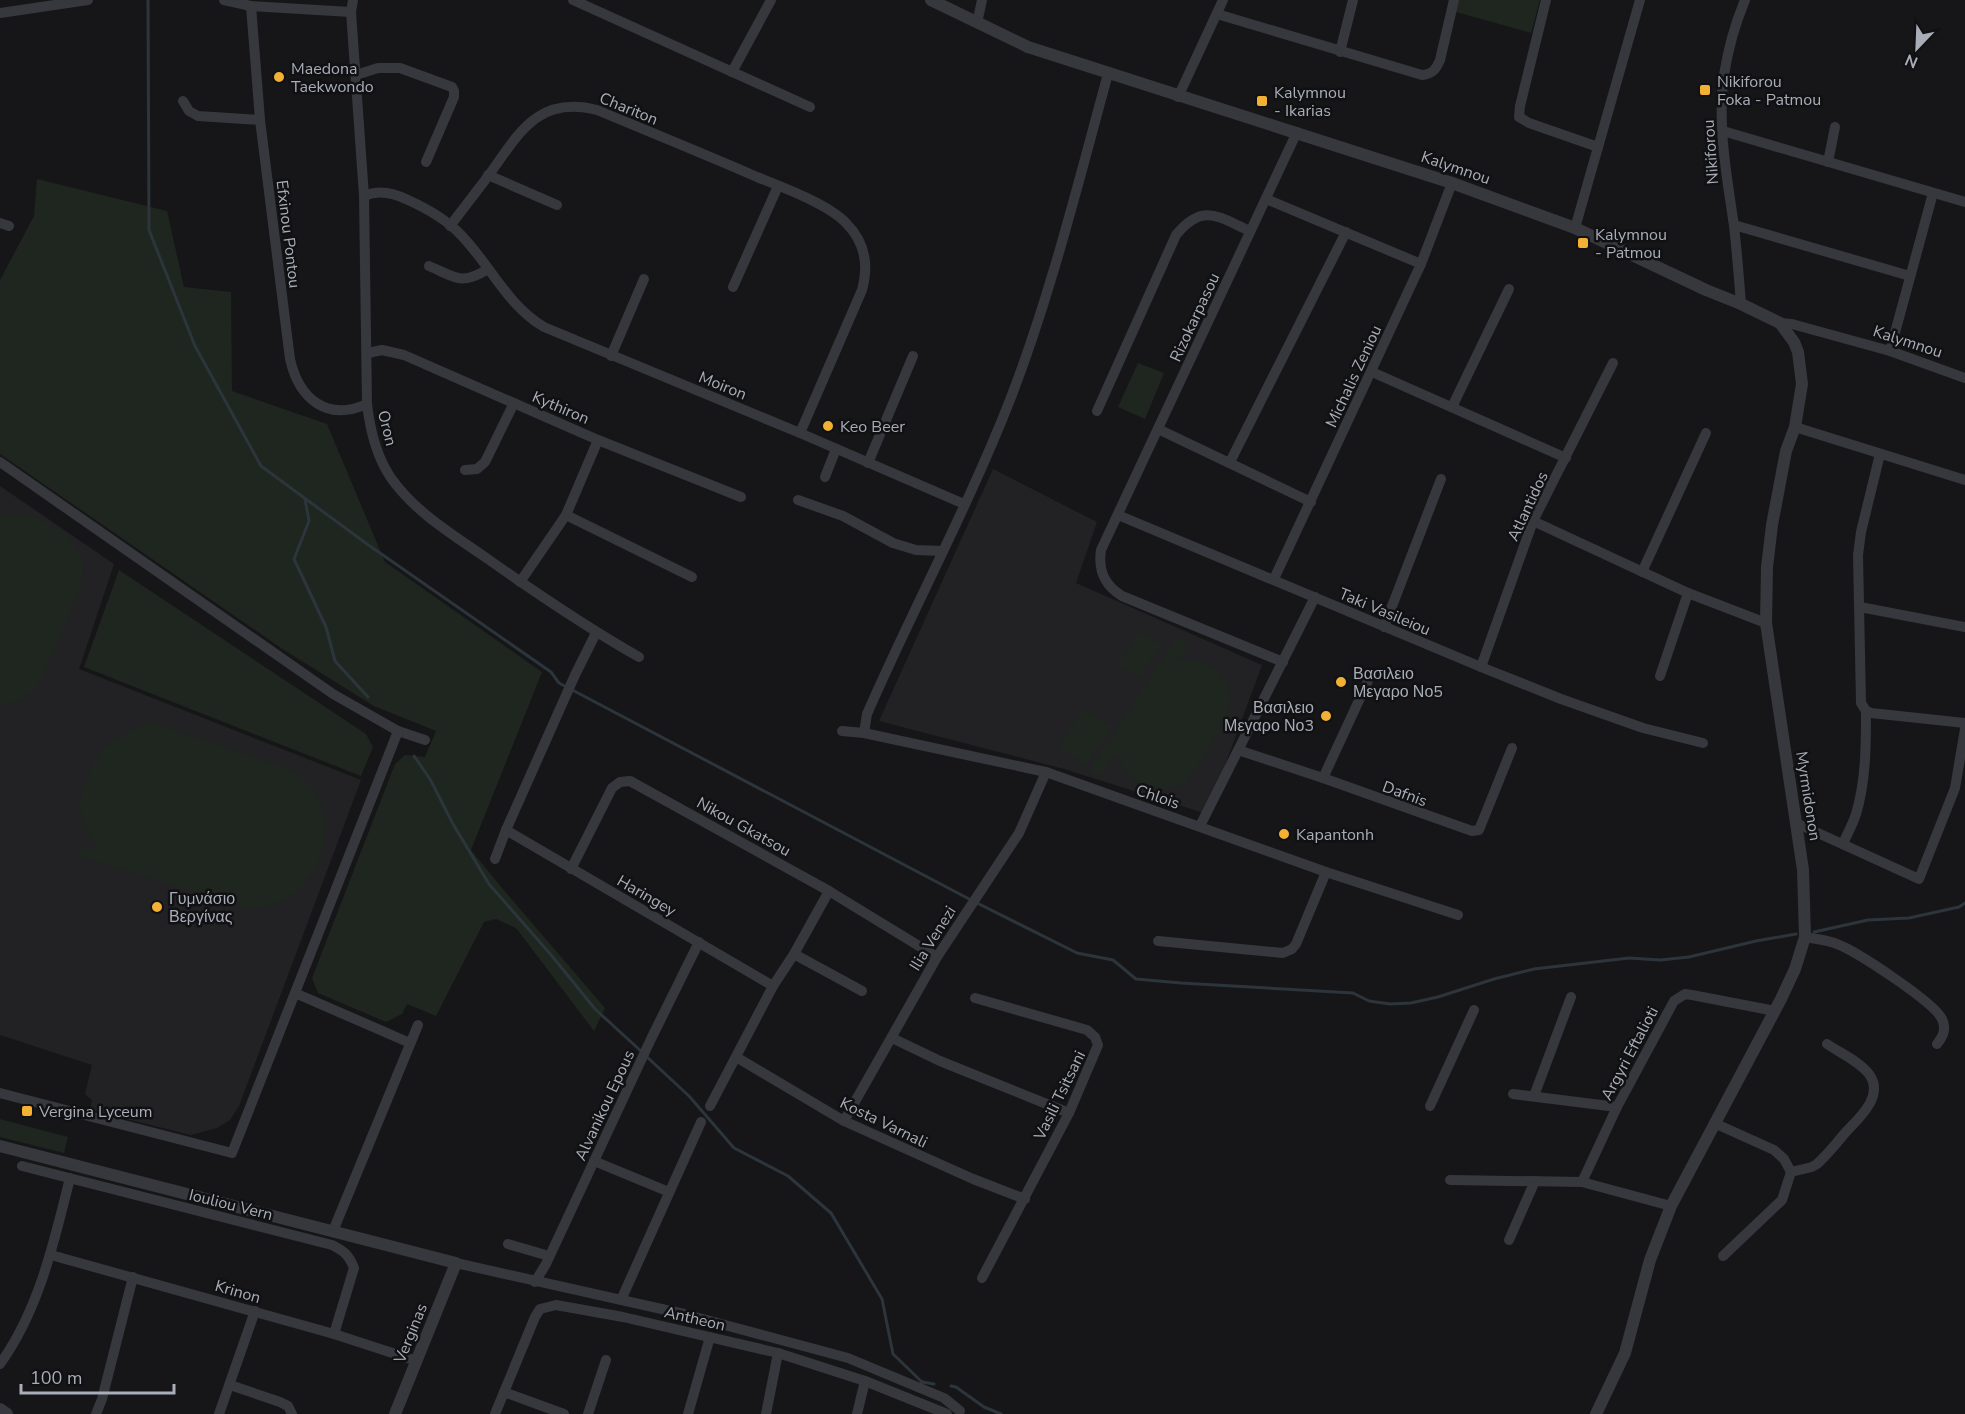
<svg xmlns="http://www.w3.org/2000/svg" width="1965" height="1414" font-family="'Nunito Sans',sans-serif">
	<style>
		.built { fill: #222225 }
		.green { fill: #1e261f }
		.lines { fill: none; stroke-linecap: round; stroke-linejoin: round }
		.stream { stroke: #2c353c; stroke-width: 3 }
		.minor { stroke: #37383d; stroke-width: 10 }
		.tertiary { stroke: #37383d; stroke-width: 12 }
		.poi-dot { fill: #f2b134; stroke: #111113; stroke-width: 2 }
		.labels { text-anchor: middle; stroke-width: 5; stroke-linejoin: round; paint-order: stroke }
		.poi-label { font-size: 16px; fill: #a8adb8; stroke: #111113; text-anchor: start }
		.street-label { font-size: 16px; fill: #a8adb8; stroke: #111113 }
	</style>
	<rect width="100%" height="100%" fill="#161618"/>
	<!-- built -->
	<g class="built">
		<path d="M 993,469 L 1097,522 L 1076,583 L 1262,665 L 1207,814 L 1064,769 L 879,721 Z"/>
		<path d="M 0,486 L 114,564 L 79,669 L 361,780 L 239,1106 L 230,1120 L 217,1128 L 191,1135 L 90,1110 L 92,1100 L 85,1094 L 92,1065 L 0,1035 Z"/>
	</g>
	<!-- green -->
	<g class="green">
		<path d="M 1459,0 L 1540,0 L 1531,33 L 1456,12 Z"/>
		<path d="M 37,179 L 167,211 L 184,287 L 231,292 L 232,391 L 327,424 L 385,562 L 542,672 L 471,850 L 502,888 L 605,1008 L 594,1031 L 516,928 L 496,919 L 484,922 L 436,1016 L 407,1004 L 402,1014 L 386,1022 L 318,993 L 312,978 L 395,764 L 405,755 L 425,757 L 436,731 L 374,706 L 284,650 L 0,454 L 0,280 L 34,216 Z"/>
		<path d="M 1138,363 L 1164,373 L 1145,419 L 1118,407 Z"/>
		<path d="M 12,514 L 34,516 L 64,532 L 83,561 L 81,589 L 38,686 L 21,701 L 0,705 L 0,517 Z"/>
		<path d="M 119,570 L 366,734 L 373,747 L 361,776 L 84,667 Z"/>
		<path d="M 1140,631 L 1161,645 L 1139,677 L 1118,664 Z"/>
		<path d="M 1178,637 L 1188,645 L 1178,660 C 1215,658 1239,681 1227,719 L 1186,783 C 1168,794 1144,789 1128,775 C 1122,769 1120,760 1117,753 L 1099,777 L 1089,770 Z"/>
		<path d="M 1084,708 L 1112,727 L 1086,766 L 1058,747 Z"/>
		<path d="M 152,722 L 297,772 C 346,809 328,887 271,905 C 263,908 252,907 243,907 L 78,856 L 82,846 L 98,850 C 91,837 81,823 80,808 C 79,801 83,792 85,785 C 95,749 117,733 152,722 Z"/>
		<path d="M 0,1119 L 68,1137 L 64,1153 L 0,1137 Z"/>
	</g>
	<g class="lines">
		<!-- stream -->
		<g class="stream">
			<path d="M 148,0 L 149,230 L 195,346 L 261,466 L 367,544 L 551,672 L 559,683 L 971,900"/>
			<path d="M 305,499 L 309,521 L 294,559 L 326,627 L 335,661 L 368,697"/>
			<path d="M 414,756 L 430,779 L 453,824 L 489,884 L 552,956 L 595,1009 L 642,1052"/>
			<path d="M 977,903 L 1077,953 L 1113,960 L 1136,979 L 1181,983 L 1353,993 L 1369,1001 L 1390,1004 L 1411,1003 L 1438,997 L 1494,979 L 1534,969 L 1629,958 L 1660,960 L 1689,957 L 1756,941 L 1796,934"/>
			<path d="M 1814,932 L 1868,920 L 1909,918 L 1959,907 L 1965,903"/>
			<path d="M 647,1057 L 689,1096 L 734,1148 L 788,1176 L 831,1213 L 882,1299 L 893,1354 L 922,1382 L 921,1385"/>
			<path d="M 922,1382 L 934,1384"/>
			<path d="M 951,1386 L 956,1387 L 984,1407 L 1001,1414"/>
		</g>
		<!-- minor -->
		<g class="minor">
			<path d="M 224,0 L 251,6 L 351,12"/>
			<path d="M 353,0 L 351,12 L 364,196 L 367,404 C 370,430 376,456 391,478 C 415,512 452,534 485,557 C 536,593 586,627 639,657"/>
			<path d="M 573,0 L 810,107"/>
			<path d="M 1546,0 L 1520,106 L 1519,117 L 1529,123 L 1598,147"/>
			<path d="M 251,6 L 260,120 L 290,359 C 299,399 327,422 367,404"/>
			<path d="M 0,13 L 88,0"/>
			<path d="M 1217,14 L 1422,75 C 1433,74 1436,69 1440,60 L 1454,0"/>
			<path d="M 977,23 L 982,0"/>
			<path d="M 1340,52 L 1353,0"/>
			<path d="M 732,72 L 771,0"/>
			<path d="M 356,75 L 378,68 L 400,68 L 452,87 L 454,91 L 454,97 L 426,162"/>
			<path d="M 1178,97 L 1223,0"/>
			<path d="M 183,101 L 189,111 L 198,116 L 260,120"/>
			<path d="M 1723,131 L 1965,202"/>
			<path d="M 1828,162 L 1835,127"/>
			<path d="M 488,175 L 557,205"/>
			<path d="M 364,196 C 379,189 394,193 408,200 C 428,209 446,219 461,235 C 491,266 507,305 544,327 L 800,433 L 964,504"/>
			<path d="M 1266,199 L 1421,264"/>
			<path d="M 0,223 L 9,226"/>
			<path d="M 1734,225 L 1910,276"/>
			<path d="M 450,226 C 463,209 476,192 489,175 C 519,133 538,95 597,110 C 650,132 704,154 757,177 C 782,187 828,204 846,223 C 865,242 869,265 862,290 L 800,433"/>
			<path d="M 1575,228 L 1640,0"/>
			<path d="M 429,266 C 455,277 461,286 488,269"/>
			<path d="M 733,287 L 778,186"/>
			<path d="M 1741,304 C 1739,278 1737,252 1734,226 C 1727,177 1717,125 1724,75 C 1728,49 1735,24 1745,0"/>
			<path d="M 1780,323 L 1792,324 L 1890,351 L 1965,378"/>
			<path d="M 1890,351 L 1933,193"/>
			<path d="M 368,353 L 382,350 L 404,355 L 598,440 L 741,497"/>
			<path d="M 611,356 L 644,279"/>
			<path d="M 1372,372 L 1566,458"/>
			<path d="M 1452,407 L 1509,289"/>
			<path d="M 1097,411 L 1176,235 C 1203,202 1218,217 1250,231"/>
			<path d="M 1795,427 L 1965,480"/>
			<path d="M 1158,429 L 1311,502"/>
			<path d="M 1880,454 L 1861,532 L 1858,555 L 1861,703 L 1866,711 L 1871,713 L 1965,723"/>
			<path d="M 0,462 L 333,694 L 398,731 L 425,740"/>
			<path d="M 1230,462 L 1346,232"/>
			<path d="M 868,463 L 913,356"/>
			<path d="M 465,470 L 477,469 L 485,462 L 514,403"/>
			<path d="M 825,477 L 836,449"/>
			<path d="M 798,500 L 843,516 L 893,543 L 916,550 L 943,551"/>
			<path d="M 566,515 L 692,577"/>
			<path d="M 1118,515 L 1481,667 L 1561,699 L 1643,728 L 1703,743"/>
			<path d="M 1533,521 L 1688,593 L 1766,623"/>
			<path d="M 1642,572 L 1706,433"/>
			<path d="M 1274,579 L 1421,264 L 1452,183"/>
			<path d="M 520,582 L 566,515 L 598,440"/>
			<path d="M 1860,607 L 1965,627"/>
			<path d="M 1384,627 L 1441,479"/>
			<path d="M 1283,662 L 1122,596 C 1104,585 1098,570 1101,550 L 1297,132"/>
			<path d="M 1481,667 L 1533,521 L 1613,363"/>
			<path d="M 1660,676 L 1688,593"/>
			<path d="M 842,731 L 864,733 L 1046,772 L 1326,872 L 1458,915"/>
			<path d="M 864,733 L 867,714 C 913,609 968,507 1010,400 C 1051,294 1078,183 1108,74"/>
			<path d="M 1238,750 L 1323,778 L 1472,831 L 1479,830 L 1512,748"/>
			<path d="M 1323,778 L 1368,681"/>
			<path d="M 1796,823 L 1919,879 L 1955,788 L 1965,729"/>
			<path d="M 1200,826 L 1315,597"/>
			<path d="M 506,830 L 773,986"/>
			<path d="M 1843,844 C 1847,834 1853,824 1856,814 C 1866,781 1866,745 1866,711"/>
			<path d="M 495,859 L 506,830 L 575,675 L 596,633"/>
			<path d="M 571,869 L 612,788 L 620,782 L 630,781 L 829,891 L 937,957"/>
			<path d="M 1805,937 C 1815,939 1827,940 1837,944 C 1856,951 1934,1002 1942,1019 C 1947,1029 1943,1037 1937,1044"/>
			<path d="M 1158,941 L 1283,953 L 1292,949 L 1296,944 L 1326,872"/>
			<path d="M 794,954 L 862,991"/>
			<path d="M 295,993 L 410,1043"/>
			<path d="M 975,998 L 1087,1030 L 1095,1037 L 1098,1045 L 1069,1113 L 982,1278"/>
			<path d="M 892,1038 L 940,1061 L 1069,1113"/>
			<path d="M 736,1057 L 844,1121 L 973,1179 L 1025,1199"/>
			<path d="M 0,1093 L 232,1153 L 398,731"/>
			<path d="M 1513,1094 L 1617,1107"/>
			<path d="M 1534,1096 L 1571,997"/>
			<path d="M 710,1106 L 773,986 L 794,954 L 829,891"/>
			<path d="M 1430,1106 L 1474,1010"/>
			<path d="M 844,1121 L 937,957 L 1019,833 L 1046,772"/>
			<path d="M 1714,1123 L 1774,1150 L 1784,1159 L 1791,1172"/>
			<path d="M 594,1161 L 669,1192"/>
			<path d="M 22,1166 L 332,1245 C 344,1251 349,1255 354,1268 L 334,1334"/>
			<path d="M 1450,1180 L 1582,1182 L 1671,1206"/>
			<path d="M 1582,1182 L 1617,1107 L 1674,1001 L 1685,994 L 1692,995 L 1775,1011"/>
			<path d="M 333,1231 L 418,1025"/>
			<path d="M 1509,1240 L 1535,1181"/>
			<path d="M 508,1244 L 549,1256"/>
			<path d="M 51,1255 L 334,1334 L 417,1361"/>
			<path d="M 1723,1256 L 1782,1200 L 1791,1172 L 1812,1167 L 1817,1164 C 1827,1155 1836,1144 1845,1133 C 1859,1118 1885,1096 1869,1074 C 1859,1061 1840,1053 1827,1044"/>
			<path d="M 456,1263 L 684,1314 L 848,1358 L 944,1398 L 960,1411"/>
			<path d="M 535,1282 L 546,1264 L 651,1039 L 699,942"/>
			<path d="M 621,1300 L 701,1122"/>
			<path d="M 0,1364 C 39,1310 54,1242 70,1178"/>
			<path d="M 230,1385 L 280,1402 L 288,1406 L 292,1414"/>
			<path d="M 504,1392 L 564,1414"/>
			<path d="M 96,1414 L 102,1399 L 133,1277"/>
			<path d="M 219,1414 L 255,1311"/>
			<path d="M 495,1414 L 535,1317 L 540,1309 L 556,1305 L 623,1317 L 778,1353 L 865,1381 L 947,1414"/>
			<path d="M 588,1414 L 606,1360"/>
			<path d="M 688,1414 L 710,1337"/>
			<path d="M 766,1414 L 778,1353"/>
			<path d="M 857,1414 L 865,1381"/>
		</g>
		<!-- tertiary -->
		<g class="tertiary">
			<path d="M 931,0 L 1028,47 L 1452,183 L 1575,228 L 1706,290 L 1741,304 L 1780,323 L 1794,342 L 1798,352 L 1802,384 L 1795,427 L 1786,451 L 1772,525 L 1767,567 L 1766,623 L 1803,870 L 1805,937 L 1795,969 L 1781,999 L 1671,1206 L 1650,1260 L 1625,1353 L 1596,1414"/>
			<path d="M 0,1146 L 456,1263 L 395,1414"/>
			<path d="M 0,1409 L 7,1414"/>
		</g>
	</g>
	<!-- markers -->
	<g class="poi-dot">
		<circle cx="279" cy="77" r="6"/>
		<rect x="1699" y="84" width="12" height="12" rx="3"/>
		<rect x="1256" y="95" width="12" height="12" rx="3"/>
		<rect x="1577" y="237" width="12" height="12" rx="3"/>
		<circle cx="828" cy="426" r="6"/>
		<circle cx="1341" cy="682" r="6"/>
		<circle cx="1326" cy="716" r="6"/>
		<circle cx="1284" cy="834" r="6"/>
		<circle cx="157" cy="907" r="6"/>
		<rect x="21" y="1105" width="12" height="12" rx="3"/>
	</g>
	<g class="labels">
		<!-- poi labels -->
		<g class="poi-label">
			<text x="291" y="74">Maedona<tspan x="291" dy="18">Taekwondo</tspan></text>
			<text x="1717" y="87">Nikiforou<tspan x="1717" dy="18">Foka - Patmou</tspan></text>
			<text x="1274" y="98">Kalymnou<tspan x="1274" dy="18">- Ikarias</tspan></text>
			<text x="1595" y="240">Kalymnou<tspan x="1595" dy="18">- Patmou</tspan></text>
			<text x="840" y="432">Keo Beer</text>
			<text x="1353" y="679">Βασιλειο<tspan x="1353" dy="18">Μεγαρο Νο5</tspan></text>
			<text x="1314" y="713" text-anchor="end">Βασιλειο<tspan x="1314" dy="18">Μεγαρο Νο3</tspan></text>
			<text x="1296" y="840">Kapantonh</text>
			<text x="169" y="904">Γυμνάσιο<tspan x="169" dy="18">Βεργίνας</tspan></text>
			<text x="39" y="1117">Vergina Lyceum</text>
		</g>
		<!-- street labels -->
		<g class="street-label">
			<text transform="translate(629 108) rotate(22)" y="6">Chariton</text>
			<text transform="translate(1710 152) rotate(-94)" y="6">Nikiforou</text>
			<text transform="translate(1456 167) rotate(19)" y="6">Kalymnou</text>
			<text transform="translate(289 234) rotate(83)" y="6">Efxinou Pontou</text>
			<text transform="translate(1194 317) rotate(-65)" y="6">Rizokarpasou</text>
			<text transform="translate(1908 341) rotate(18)" y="6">Kalymnou</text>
			<text transform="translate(1353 376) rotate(-65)" y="6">Michalis Zeniou</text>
			<text transform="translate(723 385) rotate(22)" y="6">Moiron</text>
			<text transform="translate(561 407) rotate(23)" y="6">Kythiron</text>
			<text transform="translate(388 428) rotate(76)" y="6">Oron</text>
			<text transform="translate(1527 506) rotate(-65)" y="6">Atlantidos</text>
			<text transform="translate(1385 611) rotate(23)" y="6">Taki Vasileiou</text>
			<text transform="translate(1405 793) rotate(20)" y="6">Dafnis</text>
			<text transform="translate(1158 796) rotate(19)" y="6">Chlois</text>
			<text transform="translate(1809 796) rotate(81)" y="6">Myrmidonon</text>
			<text transform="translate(744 826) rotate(29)" y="6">Nikou Gkatsou</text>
			<text transform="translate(647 895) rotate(30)" y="6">Haringey</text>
			<text transform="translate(932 938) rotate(-58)" y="6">Ilia Venezi</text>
			<text transform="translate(1629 1053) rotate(-62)" y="6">Argyri Eftalioti</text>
			<text transform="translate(1059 1095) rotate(-64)" y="6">Vasili Tsitsani</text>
			<text transform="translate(604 1105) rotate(-65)" y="6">Alvanikou Epous</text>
			<text transform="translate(884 1122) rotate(26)" y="6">Kosta Varnali</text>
			<text transform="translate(231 1204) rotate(14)" y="6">Iouliou Vern</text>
			<text transform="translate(238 1291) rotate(16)" y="6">Krinon</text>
			<text transform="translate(695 1318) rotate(13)" y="6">Antheon</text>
			<text transform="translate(410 1333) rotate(-68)" y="6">Verginas</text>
		</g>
	</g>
	<!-- north arrow -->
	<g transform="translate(1917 48) rotate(203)" stroke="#111113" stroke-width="4.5" paint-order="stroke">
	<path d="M0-4.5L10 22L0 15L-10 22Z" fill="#a8adb8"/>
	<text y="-9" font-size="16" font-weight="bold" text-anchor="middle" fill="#a8adb8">N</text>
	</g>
	<!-- scale -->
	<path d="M21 1384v9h153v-9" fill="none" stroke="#a8adb8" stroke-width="3"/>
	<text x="30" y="1384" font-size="18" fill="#a8adb8" stroke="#111113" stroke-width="4.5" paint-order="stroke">100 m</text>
</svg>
